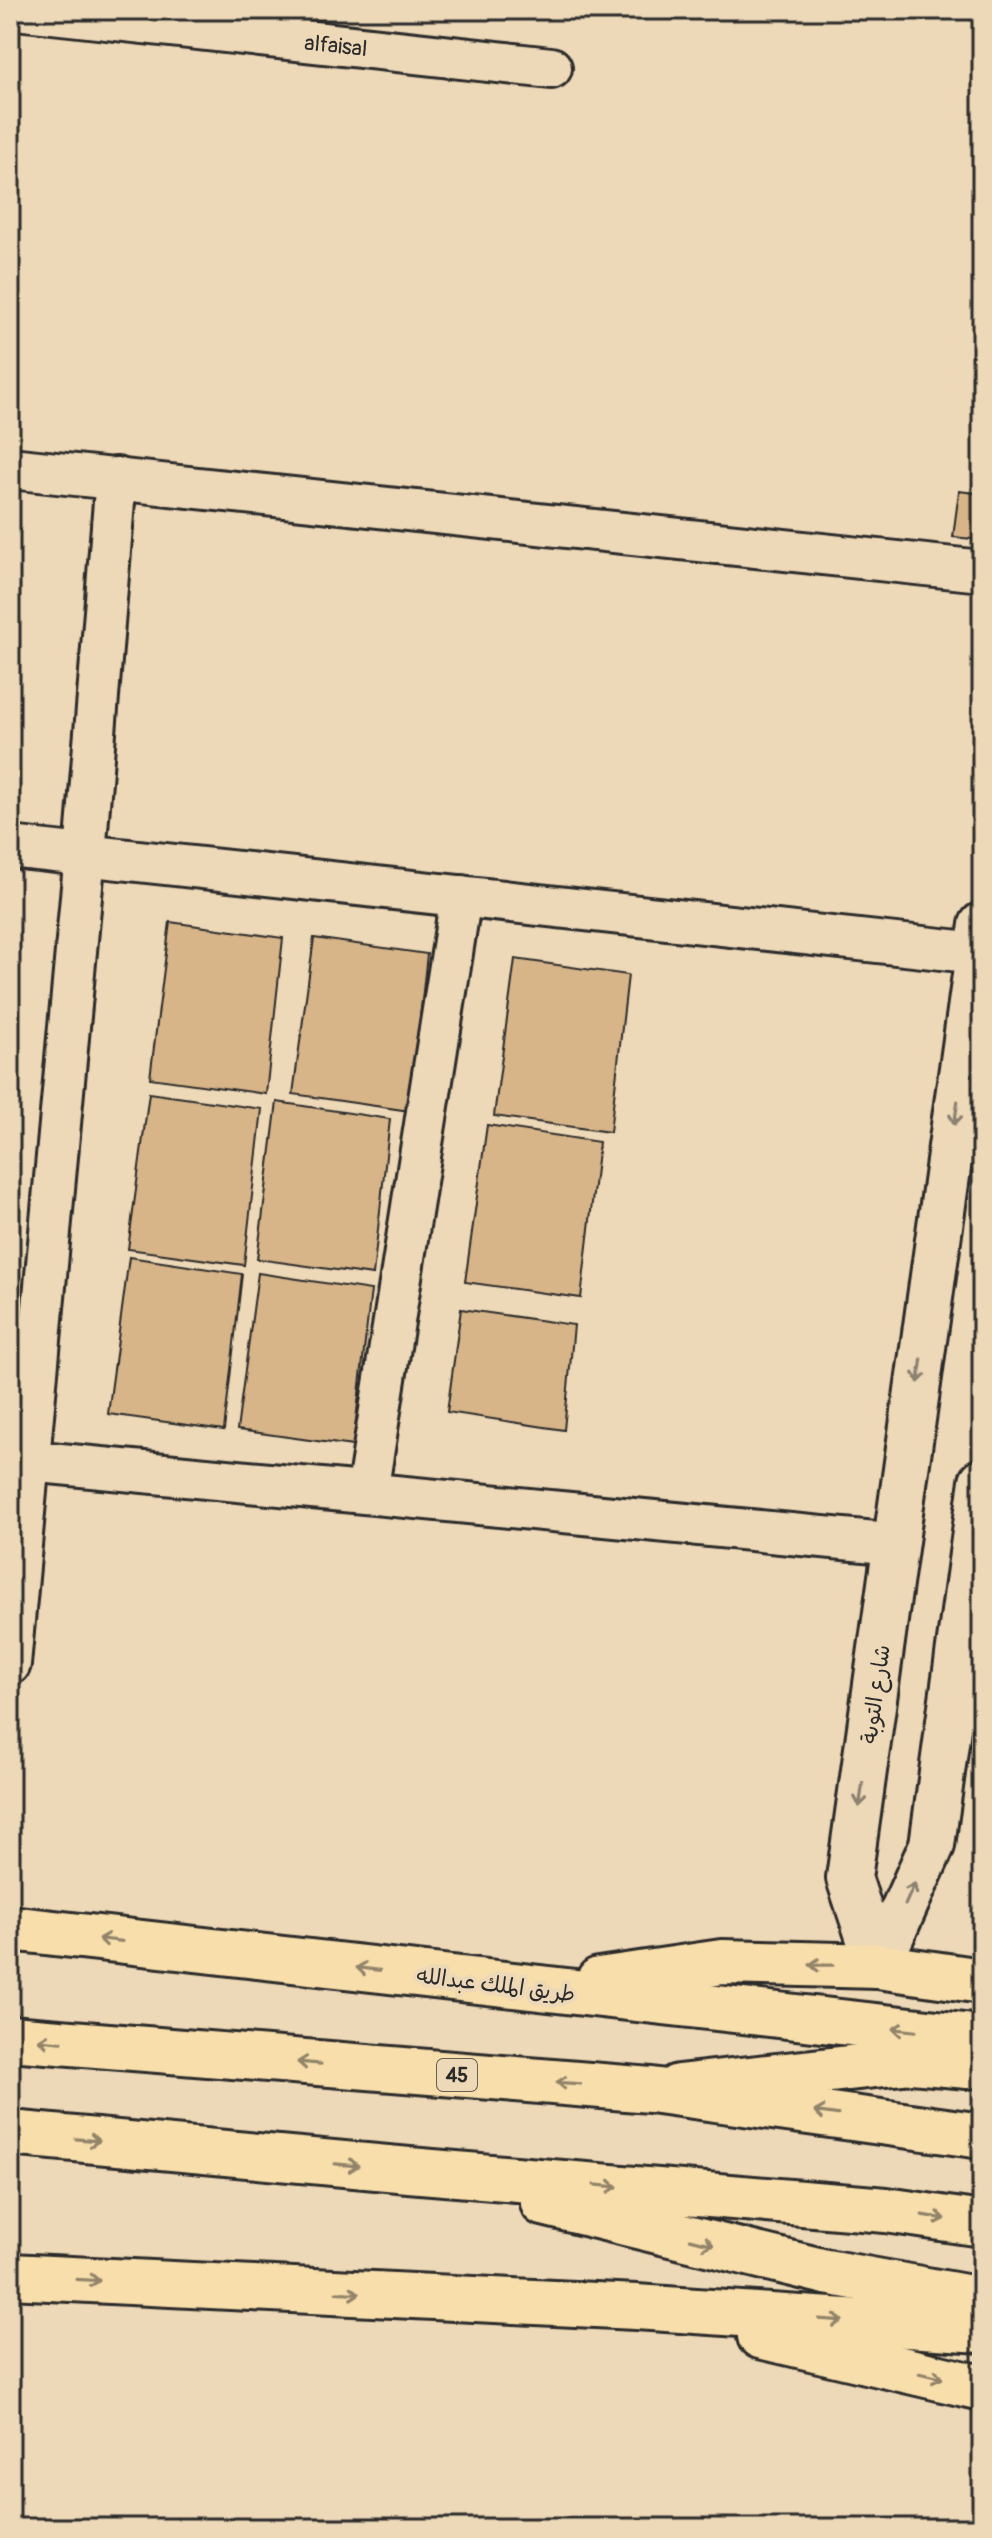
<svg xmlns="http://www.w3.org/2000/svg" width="992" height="2538" font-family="Pangolin,'Playpen Sans Arabic',sans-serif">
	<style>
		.building { fill: #d7b589; stroke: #2b2b2b; stroke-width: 2 }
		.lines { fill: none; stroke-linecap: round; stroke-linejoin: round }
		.minor-casing { stroke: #2b2b2b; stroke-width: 46 }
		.secondary-casing { stroke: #2b2b2b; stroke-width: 50 }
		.primary-casing { stroke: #2b2b2b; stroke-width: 50 }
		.trunk-casing { stroke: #2b2b2b; stroke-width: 50 }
		.minor { stroke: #edd8b7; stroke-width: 40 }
		.secondary { stroke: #edd8b7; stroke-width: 44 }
		.primary { stroke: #f8deab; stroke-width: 44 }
		.trunk { stroke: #f8deab; stroke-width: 44 }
		.oneway { stroke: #8c8271 }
		.oneway2 { stroke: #92846b }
		.labels { text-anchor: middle; stroke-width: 8; stroke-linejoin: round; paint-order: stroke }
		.shield { fill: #edd8b7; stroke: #655f55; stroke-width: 2 }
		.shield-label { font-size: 20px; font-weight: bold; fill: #2b2b2b }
		.street-label { font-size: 22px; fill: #2b2b2b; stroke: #edd8b7 }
	</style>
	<rect width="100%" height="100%" fill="#edd8b7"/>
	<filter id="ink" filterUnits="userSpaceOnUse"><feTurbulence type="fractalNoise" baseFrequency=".0125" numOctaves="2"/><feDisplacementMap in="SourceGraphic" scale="16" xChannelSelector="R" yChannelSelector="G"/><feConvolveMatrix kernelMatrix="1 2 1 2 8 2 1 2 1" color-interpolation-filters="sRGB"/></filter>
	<g filter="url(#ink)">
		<!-- building -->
		<g class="building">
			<path d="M 959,491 L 982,494 L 982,540 L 953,537 Z"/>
			<path d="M 170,922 L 283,938 L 266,1094 L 150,1078 Z"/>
			<path d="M 314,938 L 427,954 L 410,1111 L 293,1094 Z"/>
			<path d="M 515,959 L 628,975 L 610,1132 L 494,1116 Z"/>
			<path d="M 149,1093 L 262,1109 L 244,1265 L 128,1249 Z"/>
			<path d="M 277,1102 L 390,1119 L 373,1275 L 257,1259 Z"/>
			<path d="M 487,1125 L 599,1142 L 581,1298 L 465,1282 Z"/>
			<path d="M 129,1257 L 242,1274 L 224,1430 L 108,1414 Z"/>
			<path d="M 258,1273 L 371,1290 L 353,1446 L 237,1430 Z"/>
			<path d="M 461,1309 L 574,1325 L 564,1430 L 447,1412 Z"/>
		</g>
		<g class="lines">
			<defs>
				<g id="minor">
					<path d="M 25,10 L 551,68"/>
					<path d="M 10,468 L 982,571"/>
					<path d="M 10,847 L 978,953"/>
					<path d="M 29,1461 L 896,1544"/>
					<path d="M 367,1493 L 461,896"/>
					<path d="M 10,1664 L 85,854 L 116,478"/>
				</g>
				<g id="secondary">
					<path d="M 878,1966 L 849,1878 L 982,925"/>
					<path d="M 878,1966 L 932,1845 L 982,1481"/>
				</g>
				<g id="primary">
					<path d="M 10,1928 L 982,2038"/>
					<path d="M 599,1980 L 722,1962 L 878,1966 L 982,1981"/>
					<path d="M 678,2087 L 912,2061 L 968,2066"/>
					<path d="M 10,2276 L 636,2307 L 982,2330"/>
					<path d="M 760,2336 L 982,2388"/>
				</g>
				<g id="trunk">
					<path d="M 10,2038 L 651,2090 L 982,2136"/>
					<path d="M 10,2133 L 409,2170 L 886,2210 L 982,2224"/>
					<path d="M 543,2203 L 826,2272 L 982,2300"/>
				</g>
			</defs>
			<!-- minor casing -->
			<use href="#minor" class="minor-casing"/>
			<!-- secondary casing -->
			<use href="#secondary" class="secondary-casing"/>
			<!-- primary casing -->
			<use href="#primary" class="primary-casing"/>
			<!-- trunk casing -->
			<use href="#trunk" class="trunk-casing"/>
			<!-- minor -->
			<use href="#minor" class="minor"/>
			<!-- secondary -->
			<use href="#secondary" class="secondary"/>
			<!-- primary -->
			<use href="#primary" class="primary"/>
			<!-- trunk -->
			<use href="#trunk" class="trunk"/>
		</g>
		<!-- one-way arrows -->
		<defs><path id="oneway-shaft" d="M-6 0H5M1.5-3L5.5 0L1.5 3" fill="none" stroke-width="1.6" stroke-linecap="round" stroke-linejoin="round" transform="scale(2)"/></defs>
		<g class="oneway">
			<use href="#oneway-shaft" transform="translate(956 1113) rotate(98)"/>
			<use href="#oneway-shaft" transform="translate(920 1371) rotate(98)"/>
			<use href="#oneway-shaft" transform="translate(861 1795) rotate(98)"/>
			<use href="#oneway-shaft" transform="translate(910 1894) rotate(-66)"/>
		</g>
		<g class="oneway2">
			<use href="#oneway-shaft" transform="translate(110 1940) rotate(-173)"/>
			<use href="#oneway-shaft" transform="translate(821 1965) rotate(-179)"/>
			<use href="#oneway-shaft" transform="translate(368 1969) rotate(-173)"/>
			<use href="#oneway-shaft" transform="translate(904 2030) rotate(-174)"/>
			<use href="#oneway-shaft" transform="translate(50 2041) rotate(-175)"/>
			<use href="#oneway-shaft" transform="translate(309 2063) rotate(-175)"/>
			<use href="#oneway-shaft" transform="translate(568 2083) rotate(-176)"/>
			<use href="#oneway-shaft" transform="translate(826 2113) rotate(-172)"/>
			<use href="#oneway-shaft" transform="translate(88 2140) rotate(5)"/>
			<use href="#oneway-shaft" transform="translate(347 2165) rotate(5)"/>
			<use href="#oneway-shaft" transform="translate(606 2186) rotate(5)"/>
			<use href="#oneway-shaft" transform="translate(934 2217) rotate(9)"/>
			<use href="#oneway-shaft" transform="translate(702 2242) rotate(14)"/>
			<use href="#oneway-shaft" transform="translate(88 2280) rotate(3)"/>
			<use href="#oneway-shaft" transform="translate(348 2293) rotate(3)"/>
			<use href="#oneway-shaft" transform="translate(831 2320) rotate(4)"/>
			<use href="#oneway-shaft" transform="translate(931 2376) rotate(13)"/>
		</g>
	</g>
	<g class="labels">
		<!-- shield labels -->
		<rect class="shield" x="437" y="2059" width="40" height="32" rx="6"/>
		<g class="shield-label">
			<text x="457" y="2082">45</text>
		</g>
		<!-- street labels -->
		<g class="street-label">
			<text transform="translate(336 45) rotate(6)" y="8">alfaisal</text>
			<text transform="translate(875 1694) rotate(-82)" y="8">شارع التوبة</text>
			<text transform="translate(496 1984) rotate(7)" y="8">طريق الملك عبدالله</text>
		</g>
	</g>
	<!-- margin -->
	<rect width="992" height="2538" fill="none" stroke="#edd8b7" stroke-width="40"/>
	<rect x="20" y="20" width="952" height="2498" fill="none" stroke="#2b2b2b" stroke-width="3" filter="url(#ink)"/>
</svg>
